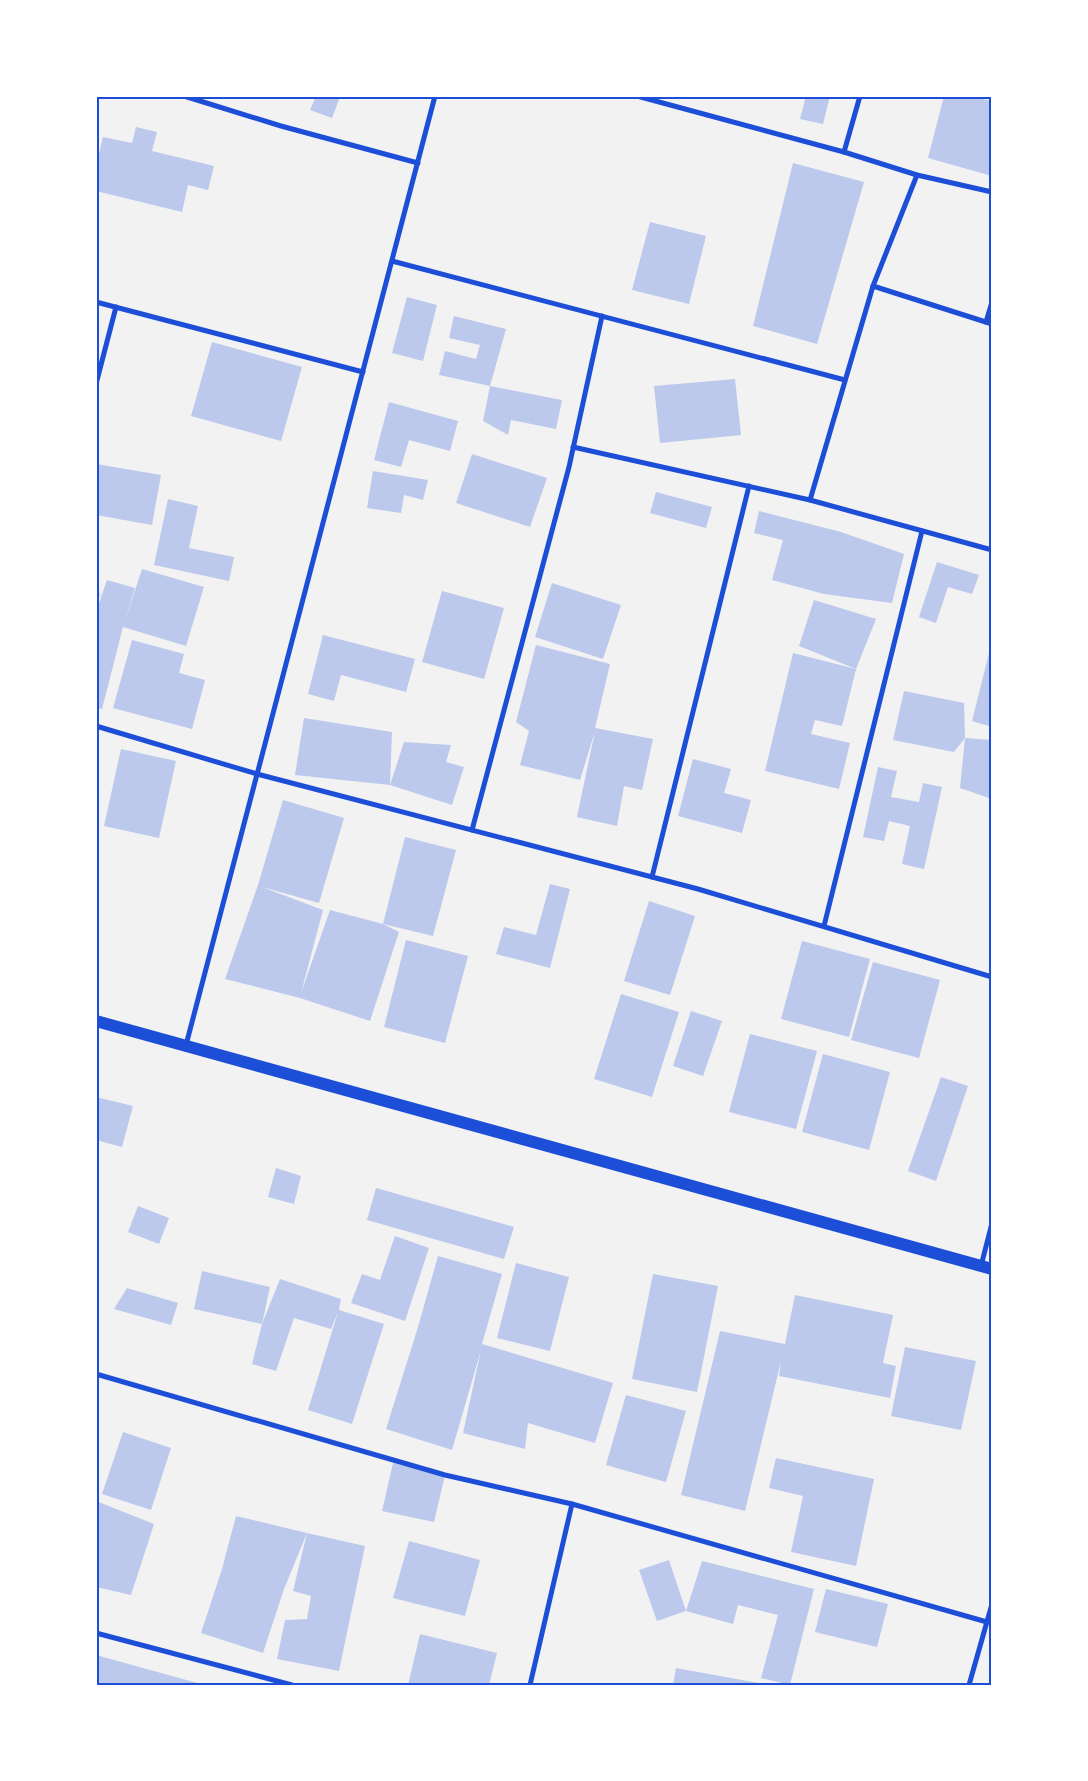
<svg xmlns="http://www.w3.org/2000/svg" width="1088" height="1781" font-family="Rubik,sans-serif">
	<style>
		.building { fill: #bdc9ec }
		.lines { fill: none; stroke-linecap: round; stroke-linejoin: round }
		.minor { stroke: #1d4ed8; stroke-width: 5 }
		.primary { stroke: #1d4ed8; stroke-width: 12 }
		.neatline { fill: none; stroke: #1d4ed8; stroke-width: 2 }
	</style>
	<rect width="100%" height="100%" fill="#f2f2f2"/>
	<!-- building -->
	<g class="building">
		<path d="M 316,96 L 340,97 L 332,118 L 310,110 Z"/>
		<path d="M 806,96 L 830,96 L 823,124 L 800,119 Z"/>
		<path d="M 944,96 L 968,96 L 992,101 L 992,176 L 928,158 Z"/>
		<path d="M 136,127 L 157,132 L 152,151 L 214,166 L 208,190 L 188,185 L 182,212 L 96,191 L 96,166 L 103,137 L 132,143 Z"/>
		<path d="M 793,163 L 864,182 L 817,344 L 753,326 Z"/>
		<path d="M 650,222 L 706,236 L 689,304 L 632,290 Z"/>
		<path d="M 407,297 L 437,305 L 423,361 L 392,353 Z"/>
		<path d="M 454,316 L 506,329 L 490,386 L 562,400 L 556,429 L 511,420 L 508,435 L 483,421 L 490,386 L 439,375 L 445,351 L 476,359 L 480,345 L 449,338 Z"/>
		<path d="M 212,342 L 302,367 L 281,441 L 191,416 Z"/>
		<path d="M 735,379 L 741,435 L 660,443 L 654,386 Z"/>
		<path d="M 389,402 L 458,421 L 450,451 L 409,440 L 401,467 L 374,460 Z"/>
		<path d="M 472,454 L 547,478 L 530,527 L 456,503 Z"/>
		<path d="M 96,464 L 161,475 L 152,525 L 96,515 Z"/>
		<path d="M 373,471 L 428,480 L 423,500 L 404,495 L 401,513 L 367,508 Z"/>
		<path d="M 656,492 L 712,507 L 706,528 L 650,513 Z"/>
		<path d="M 168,499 L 198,506 L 189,548 L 234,557 L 229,581 L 154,565 Z"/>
		<path d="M 759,511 L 841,532 L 904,554 L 892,603 L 824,594 L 772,580 L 783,540 L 754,533 Z"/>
		<path d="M 937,562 L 979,575 L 972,594 L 948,587 L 936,623 L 919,617 Z"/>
		<path d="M 142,569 L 204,587 L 186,646 L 123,627 L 102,709 L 96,708 L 96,612 L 107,580 L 135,588 L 123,627 Z"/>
		<path d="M 552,583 L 621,605 L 603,659 L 535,637 Z"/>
		<path d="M 442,591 L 504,608 L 484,679 L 422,662 Z"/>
		<path d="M 96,593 L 100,593 L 97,610 L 96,610 Z"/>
		<path d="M 814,600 L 876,619 L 856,669 L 799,646 Z"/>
		<path d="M 323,635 L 415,659 L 406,692 L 341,675 L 334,701 L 308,694 Z"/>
		<path d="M 132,640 L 184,654 L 179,673 L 205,680 L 192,729 L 113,708 Z"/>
		<path d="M 536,645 L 610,664 L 595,728 L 653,739 L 642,790 L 624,786 L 617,826 L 577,817 L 595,731 L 580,780 L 520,765 L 529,731 L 516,722 Z"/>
		<path d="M 793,653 L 856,669 L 842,726 L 815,720 L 811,734 L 850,743 L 839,789 L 765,771 Z"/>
		<path d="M 989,653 L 992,653 L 992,727 L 972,721 Z"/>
		<path d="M 904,691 L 964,703 L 965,738 L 992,740 L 992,799 L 960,788 L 965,738 L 954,752 L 893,740 Z"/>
		<path d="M 304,718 L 392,732 L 390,785 L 295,775 Z"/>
		<path d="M 404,742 L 451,745 L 446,762 L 464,767 L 452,805 L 390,785 Z"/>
		<path d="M 121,749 L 176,761 L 159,838 L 104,826 Z"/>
		<path d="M 693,759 L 731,769 L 724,793 L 751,800 L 742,833 L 678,816 Z"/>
		<path d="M 878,767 L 897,771 L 891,797 L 919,802 L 923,783 L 942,787 L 924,869 L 902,864 L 910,826 L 889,821 L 884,841 L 863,837 Z"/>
		<path d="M 283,800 L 344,818 L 319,903 L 262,887 L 323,910 L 301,993 L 330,910 L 383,924 L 399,932 L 370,1021 L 300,998 L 225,979 L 258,885 Z"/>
		<path d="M 405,837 L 456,850 L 433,936 L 383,924 Z"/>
		<path d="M 550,884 L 570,889 L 550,968 L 496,954 L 504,927 L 536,935 Z"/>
		<path d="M 649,901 L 695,916 L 670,995 L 624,981 Z"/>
		<path d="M 406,940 L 468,956 L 445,1043 L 384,1027 Z"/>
		<path d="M 802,941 L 870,959 L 849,1037 L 781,1019 Z"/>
		<path d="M 873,962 L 940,980 L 919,1058 L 851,1040 Z"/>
		<path d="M 621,994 L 679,1012 L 652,1097 L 594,1079 Z"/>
		<path d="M 691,1011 L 722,1021 L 703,1076 L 673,1066 Z"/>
		<path d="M 750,1034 L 817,1051 L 796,1129 L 729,1112 Z"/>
		<path d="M 823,1054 L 890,1072 L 869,1150 L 802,1132 Z"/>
		<path d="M 941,1077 L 968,1086 L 936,1181 L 908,1171 Z"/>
		<path d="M 96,1097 L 133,1106 L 122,1147 L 96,1140 Z"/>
		<path d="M 276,1168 L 301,1176 L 294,1204 L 268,1197 Z"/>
		<path d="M 376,1188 L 514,1227 L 504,1259 L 367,1220 Z"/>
		<path d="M 138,1206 L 169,1218 L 159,1244 L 128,1232 Z"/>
		<path d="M 395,1236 L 429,1248 L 405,1321 L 351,1303 L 362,1274 L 380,1280 Z"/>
		<path d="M 438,1256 L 502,1274 L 482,1344 L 613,1383 L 595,1443 L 528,1423 L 525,1449 L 463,1433 L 481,1350 L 452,1450 L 386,1429 L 418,1327 Z"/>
		<path d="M 516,1263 L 569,1277 L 550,1351 L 497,1338 Z"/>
		<path d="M 202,1271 L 270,1287 L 262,1324 L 194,1309 Z"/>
		<path d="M 653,1274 L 718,1286 L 697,1392 L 632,1379 Z"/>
		<path d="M 280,1279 L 341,1299 L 339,1310 L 384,1324 L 352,1424 L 308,1410 L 338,1312 L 331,1329 L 294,1318 L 276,1371 L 252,1364 L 262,1324 Z"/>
		<path d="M 127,1288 L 178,1303 L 171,1325 L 114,1309 Z"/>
		<path d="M 795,1295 L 893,1315 L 883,1363 L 896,1366 L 890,1398 L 779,1376 L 781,1361 L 745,1511 L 681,1495 L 720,1331 L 785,1344 Z"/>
		<path d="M 905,1347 L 976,1361 L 961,1430 L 891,1416 Z"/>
		<path d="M 626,1395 L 686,1411 L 666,1482 L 606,1465 Z"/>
		<path d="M 123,1432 L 171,1448 L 151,1510 L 102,1494 Z"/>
		<path d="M 776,1458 L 874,1479 L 856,1566 L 791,1552 L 803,1496 L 769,1488 Z"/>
		<path d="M 393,1463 L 445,1475 L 434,1522 L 382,1511 Z"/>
		<path d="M 96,1501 L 154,1524 L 131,1595 L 96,1587 Z"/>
		<path d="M 236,1516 L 307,1533 L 365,1546 L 339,1671 L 277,1659 L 285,1620 L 307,1619 L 311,1596 L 293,1591 L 307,1533 L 284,1589 L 263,1653 L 201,1633 L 222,1569 Z"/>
		<path d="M 409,1541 L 480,1560 L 465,1616 L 393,1598 Z"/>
		<path d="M 669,1560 L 686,1611 L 657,1621 L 639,1570 Z"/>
		<path d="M 702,1561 L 814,1589 L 790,1685 L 761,1678 L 778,1615 L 738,1605 L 733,1624 L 686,1611 Z"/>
		<path d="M 826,1589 L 888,1604 L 877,1647 L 815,1632 Z"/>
		<path d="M 420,1634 L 497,1653 L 489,1685 L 408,1685 Z"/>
		<path d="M 96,1655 L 201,1684 L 201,1685 L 96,1685 Z"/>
		<path d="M 676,1668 L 764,1684 L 764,1685 L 673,1685 Z"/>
	</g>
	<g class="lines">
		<!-- minor -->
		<g class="minor">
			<path d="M 184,96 L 281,126 L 418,163"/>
			<path d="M 637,96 L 844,152 L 917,175 L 992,192"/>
			<path d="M 844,152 L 860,96"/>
			<path d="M 392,261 L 845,380"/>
			<path d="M 873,286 L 992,324"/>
			<path d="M 96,302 L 363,372"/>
			<path d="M 986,322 L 992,302"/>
			<path d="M 96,384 L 116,307"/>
			<path d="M 573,447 L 810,500 L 992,550"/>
			<path d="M 810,500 L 873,286 L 917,175"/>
			<path d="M 96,726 L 257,774 L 698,889 L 992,977"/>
			<path d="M 472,830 L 569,467 L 602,316"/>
			<path d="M 652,877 L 749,486"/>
			<path d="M 824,926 L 922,531"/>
			<path d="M 186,1045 L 435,96"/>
			<path d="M 981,1266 L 992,1223"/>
			<path d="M 96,1374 L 445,1475 L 572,1504 L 987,1622"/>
			<path d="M 96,1633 L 292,1685"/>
			<path d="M 530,1685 L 572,1504"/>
			<path d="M 969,1685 L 992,1604"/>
		</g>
		<!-- primary -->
		<path class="primary" d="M 96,1021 L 992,1269"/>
	</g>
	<!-- border -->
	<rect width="1088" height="1781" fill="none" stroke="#ffffff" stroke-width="195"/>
	<rect x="98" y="98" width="892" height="1586" class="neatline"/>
</svg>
